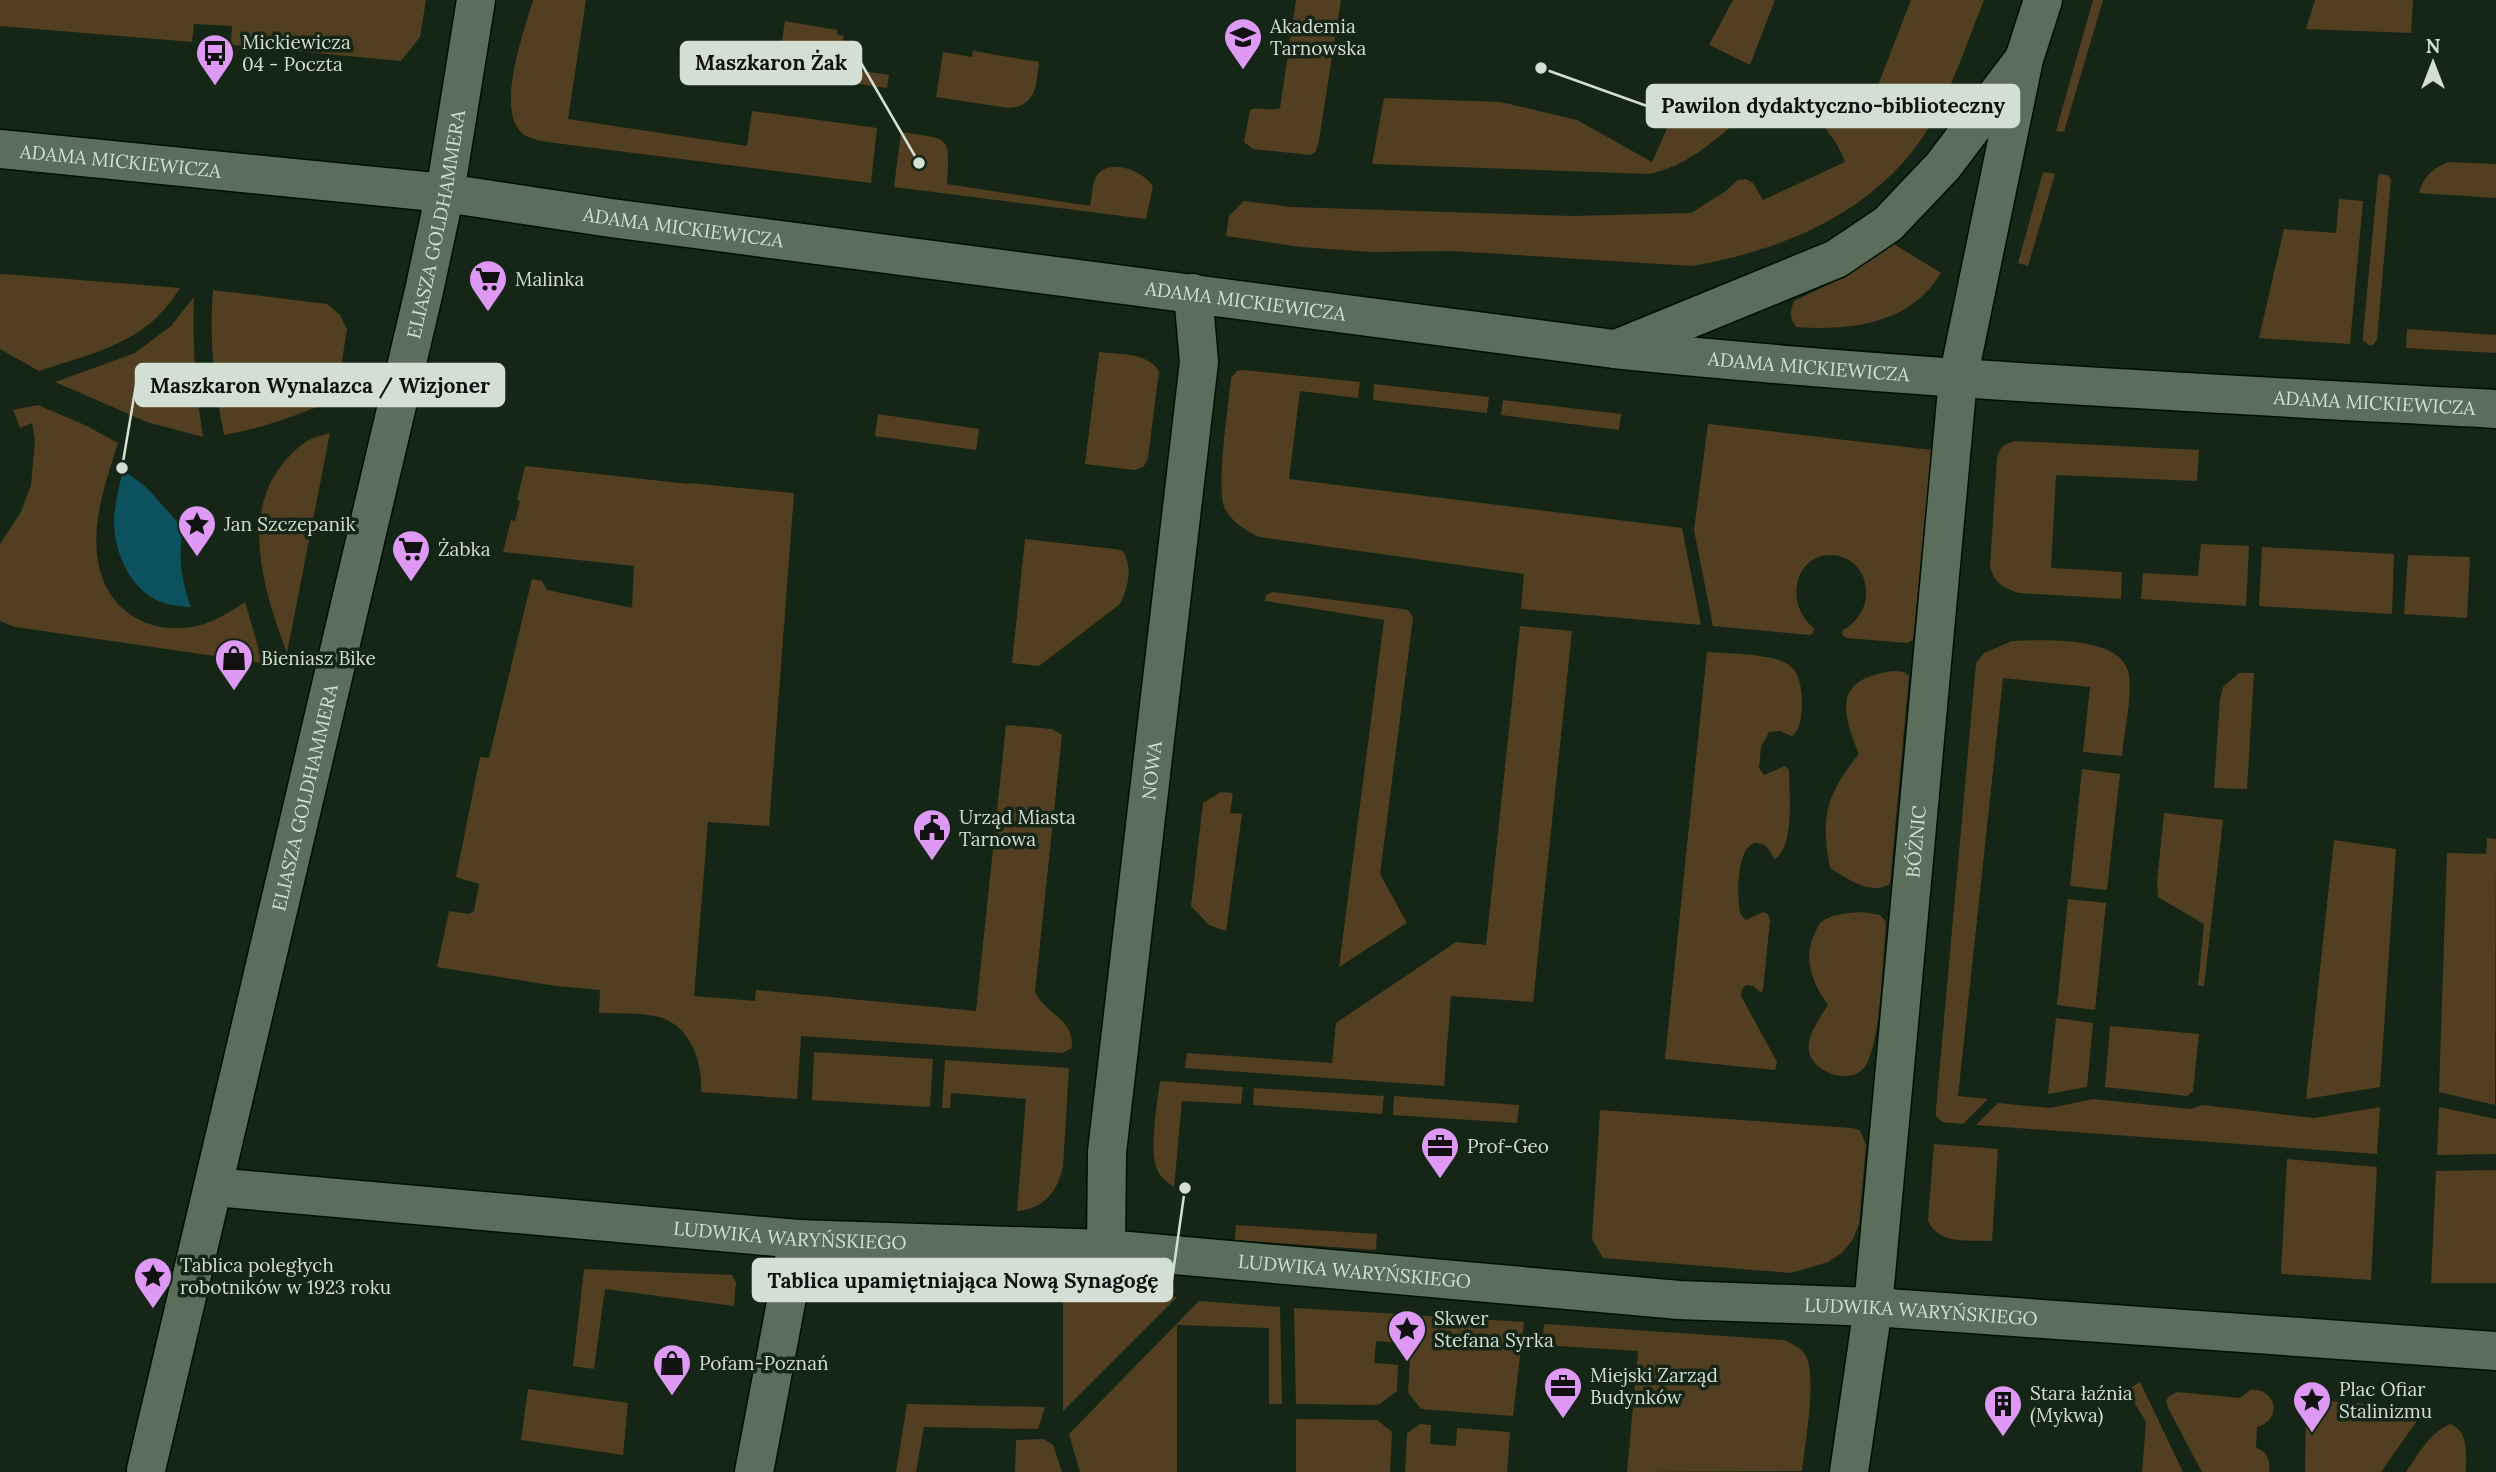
<svg xmlns="http://www.w3.org/2000/svg" width="2496" height="1472" font-family="Lora,serif">
	<style>
		.green { fill: #523f21 }
		.water { fill: #0c515e }
		.lines { fill: none; stroke-linecap: round; stroke-linejoin: round }
		.minor-casing { stroke: #010f03; stroke-width: 41 }
		.tertiary-casing { stroke: #010f03; stroke-width: 41 }
		.minor { stroke: #5a6e5b; stroke-width: 38 }
		.tertiary { stroke: #5a6e5b; stroke-width: 38 }
		.labels { text-anchor: middle; stroke-width: 7; stroke-linejoin: round; paint-order: stroke }
		.poi-label { font-size: 19px; fill: #d3dfd4; stroke: #152616; text-anchor: start }
		.street-label { font-size: 19px; fill: #d3dfd4; stroke: #152616 }
		.leader { fill: none; stroke: #d3dfd4; stroke-width: 2.5 }
		.callout-dot { fill: #d3dfd4; stroke: #152616; stroke-width: 2.5 }
		.callout { fill: #d3dfd4; stroke: #d3dfd4; stroke-width: 2.5 }
		.callout-label { font-size: 21px; text-anchor: middle; font-weight: bold; fill: #111 }
	</style>
	<rect width="100%" height="100%" fill="#152616"/>
	<!-- green -->
	<g class="green">
		<path d="M 0,0 L 426,0 L 420,37 L 401,61 L 231,45 L 232,26 L 194,24 L 192,42 L 0,26 Z"/>
		<path d="M 533,0 L 586,0 L 568,119 L 747,146 L 752,111 L 877,128 L 871,183 L 547,142 C 541,141 532,139 526,136 C 492,116 525,29 533,0 Z"/>
		<path d="M 1296,0 L 1341,0 L 1319,140 L 1316,151 L 1311,155 L 1253,149 L 1244,142 L 1250,110 C 1260,106 1270,112 1280,108 Z"/>
		<path d="M 1733,0 L 1775,0 L 1750,65 L 1709,45 Z"/>
		<path d="M 1911,0 L 1984,0 C 1970,35 1958,70 1942,104 C 1894,203 1796,248 1692,266 L 1453,251 L 1371,252 L 1301,247 L 1226,236 L 1229,216 L 1244,201 L 1291,207 L 1572,216 L 1691,213 L 1726,191 L 1738,180 L 1746,179 L 1753,183 L 1763,200 L 1845,162 C 1842,154 1838,146 1834,140 C 1827,130 1810,113 1831,107 L 1865,119 Z"/>
		<path d="M 2093,0 L 2103,0 L 2064,132 L 2056,131 Z"/>
		<path d="M 2315,0 L 2413,0 L 2411,33 L 2306,29 Z"/>
		<path d="M 785,21 L 837,30 L 837,35 L 844,36 L 838,59 L 847,69 L 889,75 L 887,88 L 797,75 C 775,61 782,44 785,21 Z"/>
		<path d="M 973,51 L 1039,62 C 1036,85 1037,106 1009,108 L 936,97 L 943,52 L 972,57 Z"/>
		<path d="M 1684,91 L 1738,121 C 1710,144 1686,166 1650,174 L 1372,164 L 1384,98 L 1501,102 L 1577,120 L 1652,162 Z"/>
		<path d="M 901,132 C 950,140 950,133 947,184 L 1090,206 C 1092,198 1092,186 1095,179 C 1106,155 1143,171 1153,186 L 1146,219 L 894,187 Z"/>
		<path d="M 2448,162 L 2496,164 L 2496,198 L 2419,193 C 2424,176 2432,169 2448,162 Z"/>
		<path d="M 2043,172 L 2055,174 L 2028,266 L 2018,263 Z"/>
		<path d="M 2380,174 L 2388,175 L 2391,179 L 2377,339 L 2374,344 L 2370,346 L 2363,340 L 2363,335 L 2378,177 Z"/>
		<path d="M 2339,199 L 2363,201 L 2350,344 L 2259,338 L 2284,229 L 2336,233 Z"/>
		<path d="M 1892,243 L 1941,273 C 1910,324 1851,331 1796,327 C 1789,317 1790,312 1794,301 L 1842,278 Z"/>
		<path d="M 0,274 L 4,274 L 180,288 C 174,297 168,306 160,314 C 129,347 80,357 39,371 L 0,349 Z"/>
		<path d="M 213,290 L 327,304 L 340,315 L 347,329 L 336,399 C 299,415 263,428 224,435 C 214,385 209,341 213,290 Z"/>
		<path d="M 194,297 C 192,345 196,390 203,437 L 147,422 L 55,382 L 135,353 L 171,326 Z"/>
		<path d="M 2407,329 L 2496,335 L 2496,353 L 2406,348 Z"/>
		<path d="M 1099,352 C 1120,355 1147,352 1159,371 L 1148,458 L 1144,466 L 1135,470 L 1085,464 Z"/>
		<path d="M 1244,370 L 1360,382 L 1358,398 L 1300,391 L 1289,479 L 1682,528 L 1701,625 L 1521,609 L 1524,574 L 1259,537 C 1245,530 1233,523 1225,509 C 1215,491 1229,403 1231,378 L 1237,371 Z"/>
		<path d="M 1374,384 L 1489,397 L 1487,413 L 1373,400 Z"/>
		<path d="M 1503,400 L 1621,414 L 1619,430 L 1501,415 Z"/>
		<path d="M 38,405 L 87,426 L 118,443 C 107,478 93,517 97,554 C 102,607 145,637 197,626 C 214,622 230,612 245,602 L 263,663 L 15,627 L 0,621 L 0,544 L 21,512 L 31,485 L 35,440 L 32,423 L 20,428 L 13,410 Z"/>
		<path d="M 878,414 L 979,429 L 976,450 L 875,436 Z"/>
		<path d="M 1708,424 L 1932,450 L 1913,640 L 1907,643 L 1847,638 L 1842,635 L 1843,630 C 1855,624 1866,609 1866,595 C 1869,549 1805,539 1797,585 C 1794,603 1801,616 1814,629 L 1813,633 L 1810,635 L 1713,626 L 1694,530 Z"/>
		<path d="M 330,433 L 287,653 C 266,597 240,519 281,466 C 289,456 298,446 309,440 C 315,437 323,435 330,433 Z"/>
		<path d="M 2015,441 L 2199,450 L 2197,481 L 2056,475 L 2051,568 L 2122,572 L 2121,599 L 2019,593 C 2003,588 1995,583 1990,567 L 1997,458 C 2000,447 2004,444 2015,441 Z"/>
		<path d="M 525,466 L 689,484 L 689,483 L 794,493 L 769,826 L 708,822 L 694,996 L 755,1001 L 756,990 L 976,1011 L 1006,725 L 1052,729 L 1062,735 L 1035,992 C 1047,1016 1073,1017 1072,1048 L 1062,1053 L 801,1036 L 797,1099 L 701,1092 C 703,1063 691,1026 659,1017 C 641,1012 618,1014 599,1013 L 600,990 L 556,986 L 437,967 L 449,911 L 469,914 L 474,911 L 479,884 L 456,877 L 480,757 L 489,758 L 532,579 L 542,581 L 547,590 L 632,608 L 634,566 L 503,552 L 511,520 L 515,521 L 520,501 L 517,500 Z"/>
		<path d="M 1025,539 L 1114,549 L 1123,551 C 1133,567 1128,588 1120,604 L 1039,666 L 1012,663 Z"/>
		<path d="M 2201,544 L 2249,546 L 2246,606 L 2141,599 L 2143,573 L 2198,576 Z"/>
		<path d="M 2262,547 L 2394,554 L 2392,614 L 2259,606 Z"/>
		<path d="M 2408,555 L 2470,557 L 2467,618 L 2404,614 Z"/>
		<path d="M 1273,592 L 1396,608 L 1408,610 L 1413,618 L 1380,874 L 1407,923 L 1339,967 L 1384,620 L 1265,601 L 1266,595 Z"/>
		<path d="M 1520,626 L 1572,631 L 1533,1002 L 1451,996 L 1444,1086 L 1185,1068 L 1187,1053 L 1332,1063 L 1336,1023 L 1456,942 L 1486,945 Z"/>
		<path d="M 2012,641 C 2042,640 2123,635 2129,675 C 2132,700 2124,731 2122,756 L 2083,752 L 2090,687 L 2003,678 L 1958,1096 L 1988,1099 L 1963,1124 L 1942,1122 L 1936,1116 L 1936,1109 L 1976,663 L 1984,653 Z"/>
		<path d="M 1707,652 C 1729,654 1771,653 1789,665 C 1801,673 1802,693 1802,706 C 1801,717 1801,729 1792,736 L 1779,731 L 1769,732 L 1761,747 L 1759,768 L 1764,775 L 1785,766 L 1789,770 C 1789,791 1795,846 1775,859 C 1771,855 1769,848 1766,846 C 1735,827 1736,902 1741,915 L 1746,920 L 1763,912 L 1768,914 L 1770,920 L 1763,990 L 1761,993 L 1753,986 L 1746,985 L 1742,989 L 1741,996 L 1777,1062 L 1775,1070 L 1665,1059 Z"/>
		<path d="M 1893,671 L 1904,672 L 1909,676 L 1890,884 C 1871,896 1846,878 1830,868 C 1820,817 1827,793 1859,754 C 1840,708 1835,679 1893,671 Z"/>
		<path d="M 2239,673 L 2254,673 L 2247,789 L 2214,788 L 2220,699 L 2223,687 Z"/>
		<path d="M 2082,769 L 2120,774 L 2107,890 L 2070,886 Z"/>
		<path d="M 1221,792 L 1233,793 L 1230,813 L 1242,814 L 1226,931 L 1209,925 L 1191,906 L 1203,803 Z"/>
		<path d="M 2164,813 L 2223,820 L 2204,986 L 2198,985 L 2204,924 L 2158,897 L 2157,882 Z"/>
		<path d="M 2487,838 L 2496,839 L 2495,1105 L 2439,1092 L 2447,853 L 2486,854 Z"/>
		<path d="M 2334,840 L 2396,849 L 2380,1087 L 2306,1099 Z"/>
		<path d="M 2068,899 L 2106,903 L 2095,1010 L 2057,1005 Z"/>
		<path d="M 1861,912 L 1880,915 L 1886,922 C 1883,955 1881,1040 1866,1065 C 1852,1089 1804,1071 1809,1043 C 1811,1030 1821,1016 1828,1005 C 1813,984 1802,958 1815,933 C 1817,928 1819,923 1824,920 C 1835,914 1848,913 1861,912 Z"/>
		<path d="M 2056,1018 L 2093,1023 L 2087,1087 L 2048,1094 Z"/>
		<path d="M 2110,1026 L 2199,1034 L 2193,1091 L 2187,1096 L 2105,1087 Z"/>
		<path d="M 814,1052 L 933,1059 L 930,1107 L 812,1100 Z"/>
		<path d="M 945,1060 L 1069,1068 L 1063,1167 C 1057,1192 1045,1208 1017,1211 L 1026,1099 L 951,1093 L 950,1108 L 942,1108 Z"/>
		<path d="M 1160,1081 L 1243,1087 L 1241,1104 L 1182,1101 L 1174,1187 C 1167,1182 1158,1176 1156,1166 C 1150,1146 1157,1103 1160,1081 Z"/>
		<path d="M 1254,1088 L 1384,1096 L 1382,1114 L 1253,1105 Z"/>
		<path d="M 1394,1096 L 1519,1105 L 1517,1123 L 1393,1115 Z"/>
		<path d="M 2093,1099 L 2191,1109 L 2202,1105 L 2314,1118 L 2380,1107 L 2377,1154 L 1976,1125 L 1998,1103 L 2050,1108 Z"/>
		<path d="M 2439,1107 L 2496,1119 L 2496,1154 L 2437,1155 Z"/>
		<path d="M 1600,1110 L 1852,1128 L 1860,1130 L 1866,1145 L 1859,1224 L 1853,1239 L 1842,1253 L 1828,1262 L 1791,1273 L 1603,1258 L 1592,1239 Z"/>
		<path d="M 1934,1144 L 1998,1149 L 1992,1241 C 1970,1240 1937,1245 1928,1220 Z"/>
		<path d="M 2287,1159 L 2377,1167 L 2371,1280 L 2281,1274 Z"/>
		<path d="M 2496,1170 L 2496,1283 L 2431,1283 L 2436,1171 Z"/>
		<path d="M 1236,1225 L 1377,1234 L 1376,1250 L 1235,1240 Z"/>
		<path d="M 584,1269 L 732,1275 L 736,1283 L 734,1306 L 605,1289 L 594,1369 L 573,1366 Z"/>
		<path d="M 1063,1289 L 1177,1297 L 1063,1411 Z"/>
		<path d="M 1199,1301 L 1280,1307 L 1282,1404 L 1269,1404 L 1269,1328 L 1177,1325 L 1177,1472 L 1080,1472 L 1069,1434 Z"/>
		<path d="M 1294,1308 L 1401,1314 L 1400,1343 L 1376,1341 L 1374,1363 L 1398,1365 L 1397,1391 L 1378,1405 L 1296,1404 Z"/>
		<path d="M 1413,1315 L 1524,1322 L 1513,1416 L 1421,1409 L 1408,1392 Z"/>
		<path d="M 1544,1324 L 1784,1340 C 1792,1344 1802,1348 1806,1356 C 1817,1377 1805,1445 1802,1471 L 1627,1472 L 1638,1351 L 1542,1345 Z"/>
		<path d="M 2140,1382 L 2183,1472 L 2142,1472 L 2146,1422 L 2127,1390 Z"/>
		<path d="M 528,1389 L 628,1403 L 623,1455 L 521,1440 Z"/>
		<path d="M 2250,1390 C 2277,1387 2283,1421 2257,1427 L 2256,1448 C 2267,1451 2271,1461 2269,1472 L 2202,1472 L 2168,1408 L 2166,1401 L 2168,1397 L 2177,1392 L 2240,1398 Z"/>
		<path d="M 2312,1400 L 2410,1407 L 2417,1411 L 2416,1422 L 2381,1472 L 2305,1472 L 2306,1409 L 2307,1404 Z"/>
		<path d="M 907,1404 L 1045,1407 L 1038,1429 L 924,1427 L 916,1472 L 896,1472 Z"/>
		<path d="M 1296,1419 L 1377,1420 L 1392,1432 L 1390,1472 L 1296,1472 Z"/>
		<path d="M 1420,1424 L 1431,1425 L 1430,1444 L 1456,1446 L 1457,1428 L 1510,1432 L 1507,1472 L 1405,1472 L 1407,1433 Z"/>
		<path d="M 2450,1424 C 2469,1431 2466,1455 2466,1472 L 2406,1472 C 2419,1454 2429,1433 2450,1424 Z"/>
		<path d="M 1044,1439 L 1053,1445 L 1062,1472 L 1015,1472 L 1016,1440 Z"/>
	</g>
	<!-- water -->
	<path class="water" d="M 123,470 L 145,486 L 183,528 C 178,556 181,580 191,607 C 182,606 172,606 164,603 C 132,593 115,555 114,524 C 114,506 119,487 123,470 Z"/>
	<g class="lines">
		<defs>
			<g id="minor">
				<path id="s1" d="M 214,1187 L 798,1239 L 1106,1249 L 1679,1300 L 1873,1307 L 2496,1351"/>
				<path id="s2" d="M 1106,1249 L 1107,1152 L 1199,362 L 1193,293"/>
				<path id="s3" d="M 146,1470 L 424,291 L 445,193 L 476,0"/>
				<path d="M 754,1472 L 798,1239"/>
				<path id="s4" d="M 1849,1472 L 1873,1307 L 1958,379 L 2024,59 L 2043,0"/>
			</g>
			<g id="tertiary">
				<path id="s5" d="M 0,149 L 445,193 L 611,218 L 1614,349 C 1907,379 2202,393 2496,409"/>
				<path d="M 1621,347 L 1836,259 L 1888,224 L 1943,166 L 2024,59"/>
			</g>
		</defs>
		<!-- minor casing -->
		<use href="#minor" class="minor-casing"/>
		<!-- tertiary casing -->
		<use href="#tertiary" class="tertiary-casing"/>
		<!-- minor -->
		<use href="#minor" class="minor"/>
		<!-- tertiary -->
		<use href="#tertiary" class="tertiary"/>
	</g>
	<!-- icons -->
	<defs>
		<symbol id="university-pin" viewBox="-11 -11 22 30"><path d="M0 17L-7.5 6A9.5 9.5 0 1 1 7.5 6Z" fill="#dd99f3" stroke="#152616"/><path d="M0-5L7-2L0 1L-7-2ZM-4 1L0 2.5L4 1V4Q0 6-4 4Z" fill="#111"/></symbol>
		<symbol id="bus-pin" viewBox="-11 -11 22 30"><path d="M0 17L-7.5 6A9.5 9.5 0 1 1 7.5 6Z" fill="#dd99f3" stroke="#152616"/><path d="M-5-6H5V4H4V6H2V4H-2V6H-4V4H-5ZM-3.5-4V0h7V-4ZM-3.5 1.2v1.5H-2V1.2ZM2 1.2v1.5H3.5V1.2Z" fill="#111"/></symbol>
		<symbol id="supermarket-pin" viewBox="-11 -11 22 30"><path d="M0 17L-7.5 6A9.5 9.5 0 1 1 7.5 6Z" fill="#dd99f3" stroke="#152616"/><path d="M-6-5.5h2.5l.6 2H6L4.5 2H-2.5L-4.4-4H-6ZM-1.5 3.2a1.3 1.3 0 1 0 .1 0ZM3 3.2a1.3 1.3 0 1 0 .1 0Z" fill="#111"/></symbol>
		<symbol id="sight-pin" viewBox="-11 -11 22 30"><path d="M0 17L-7.5 6A9.5 9.5 0 1 1 7.5 6Z" fill="#dd99f3" stroke="#152616"/><path d="M0-6L1.8-2.2L6-1.7L2.9 1.2L3.7 5.4L0 3.3L-3.7 5.4L-2.9 1.2L-6-1.7L-1.8-2.2Z" fill="#111"/></symbol>
		<symbol id="shop-pin" viewBox="-11 -11 22 30"><path d="M0 17L-7.5 6A9.5 9.5 0 1 1 7.5 6Z" fill="#dd99f3" stroke="#152616"/><path d="M-5-2.5h2.3a2.7 3.5 0 0 1 5.4 0H5L5.5 6h-11ZM-1.5-2.5h3a1.5 2.3 0 0 0-3 0Z" fill="#111"/></symbol>
		<symbol id="civic-pin" viewBox="-11 -11 22 30"><path d="M0 17L-7.5 6A9.5 9.5 0 1 1 7.5 6Z" fill="#dd99f3" stroke="#152616"/><path d="M-.6-6.5H3V-4.5H.6V-3L4-1V1h2V6H-6V1h2V-1L-.6-3ZM-1.2 2.5V6h2.4V2.5Z" fill="#111"/></symbol>
		<symbol id="office-pin" viewBox="-11 -11 22 30"><path d="M0 17L-7.5 6A9.5 9.5 0 1 1 7.5 6Z" fill="#dd99f3" stroke="#152616"/><path d="M-6-3h4V-5.5h4V-3h4V5H-6ZM-1-4.5V-3h2v-1.5ZM-6 0V1H6V0Z" fill="#111"/></symbol>
		<symbol id="building-pin" viewBox="-11 -11 22 30"><path d="M0 17L-7.5 6A9.5 9.5 0 1 1 7.5 6Z" fill="#dd99f3" stroke="#152616"/><path d="M-4-6H4V6H1V3H-1V6H-4ZM-2.5-4.3h1.7v1.8h-1.7ZM.8-4.3h1.7v1.8H.8ZM-2.5-1h1.7V.8h-1.7ZM.8-1h1.7V.8H.8Z" fill="#111"/></symbol>
	</defs>
	<g fill-rule="evenodd">
		<use href="#university-pin" x="1221" y="15" width="44" height="60"/>
		<use href="#bus-pin" x="193" y="31" width="44" height="60"/>
		<use href="#supermarket-pin" x="466" y="257" width="44" height="60"/>
		<use href="#sight-pin" x="175" y="502" width="44" height="60"/>
		<use href="#supermarket-pin" x="389" y="527" width="44" height="60"/>
		<use href="#shop-pin" x="212" y="636" width="44" height="60"/>
		<use href="#civic-pin" x="910" y="806" width="44" height="60"/>
		<use href="#office-pin" x="1418" y="1124" width="44" height="60"/>
		<use href="#sight-pin" x="131" y="1254" width="44" height="60"/>
		<use href="#sight-pin" x="1385" y="1307" width="44" height="60"/>
		<use href="#shop-pin" x="650" y="1341" width="44" height="60"/>
		<use href="#office-pin" x="1541" y="1364" width="44" height="60"/>
		<use href="#sight-pin" x="2290" y="1378" width="44" height="60"/>
		<use href="#building-pin" x="1981" y="1382" width="44" height="60"/>
	</g>
	<g class="labels">
		<!-- poi labels -->
		<g class="poi-label">
			<text x="1270" y="33">Akademia<tspan x="1270" dy="22">Tarnowska</tspan></text>
			<text x="242" y="49">Mickiewicza<tspan x="242" dy="22">04 - Poczta</tspan></text>
			<text x="515" y="286">Malinka</text>
			<text x="224" y="531">Jan Szczepanik</text>
			<text x="438" y="556">Żabka</text>
			<text x="261" y="665">Bieniasz Bike</text>
			<text x="959" y="824">Urząd Miasta<tspan x="959" dy="22">Tarnowa</tspan></text>
			<text x="1467" y="1153">Prof-Geo</text>
			<text x="180" y="1272">Tablica poległych<tspan x="180" dy="22">robotników w 1923 roku</tspan></text>
			<text x="1434" y="1325">Skwer<tspan x="1434" dy="22">Stefana Syrka</tspan></text>
			<text x="699" y="1370">Pofam-Poznań</text>
			<text x="1590" y="1382">Miejski Zarząd<tspan x="1590" dy="22">Budynków</tspan></text>
			<text x="2339" y="1396">Plac Ofiar<tspan x="2339" dy="22">Stalinizmu</tspan></text>
			<text x="2030" y="1400">Stara łaźnia<tspan x="2030" dy="22">(Mykwa)</tspan></text>
		</g>
		<!-- street labels -->
		<g class="street-label">
			<text dy="7" stroke="none"><textPath href="#s5" startOffset="121">ADAMA MICKIEWICZA</textPath></text>
			<text dy="7" stroke="none"><textPath href="#s3" startOffset="1279">ELIASZA GOLDHAMMERA</textPath></text>
			<text dy="7" stroke="none"><textPath href="#s5" startOffset="688">ADAMA MICKIEWICZA</textPath></text>
			<text dy="7" stroke="none"><textPath href="#s5" startOffset="1255">ADAMA MICKIEWICZA</textPath></text>
			<text dy="7" stroke="none"><textPath href="#s5" startOffset="1822">ADAMA MICKIEWICZA</textPath></text>
			<text dy="7" stroke="none"><textPath href="#s5" startOffset="2389">ADAMA MICKIEWICZA</textPath></text>
			<text dy="7" stroke="none"><textPath href="#s2" startOffset="481">NOWA</textPath></text>
			<text dy="7" stroke="none"><textPath href="#s3" startOffset="691">ELIASZA GOLDHAMMERA</textPath></text>
			<text dy="7" stroke="none"><textPath href="#s4" startOffset="634">BÓŻNIC</textPath></text>
			<text dy="7" stroke="none"><textPath href="#s1" startOffset="578">LUDWIKA WARYŃSKIEGO</textPath></text>
			<text dy="7" stroke="none"><textPath href="#s1" startOffset="1144">LUDWIKA WARYŃSKIEGO</textPath></text>
			<text dy="7" stroke="none"><textPath href="#s1" startOffset="1712">LUDWIKA WARYŃSKIEGO</textPath></text>
		</g>
	</g>
	<!-- callouts -->
	<path class="leader" d="M919 163L861 63M1541 68L1647 106M122 468L136 385M1185 1188L1172 1280"/>
	<g class="callout-dot">
		<circle cx="919" cy="163" r="7"/>
		<circle cx="1541" cy="68" r="7"/>
		<circle cx="122" cy="468" r="7"/>
		<circle cx="1185" cy="1188" r="7"/>
	</g>
	<g class="callout">
		<rect x="681" y="42" width="180" height="42" rx="7"/>
		<rect x="1647" y="85" width="372" height="42" rx="7"/>
		<rect x="136" y="364" width="368" height="42" rx="7"/>
		<rect x="753" y="1259" width="419" height="42" rx="7"/>
	</g>
	<g class="callout-label">
		<text x="771" y="70">Maszkaron Żak</text>
		<text x="1833" y="113">Pawilon dydaktyczno-biblioteczny</text>
		<text x="320" y="393">Maszkaron Wynalazca / Wizjoner</text>
		<text x="963" y="1288">Tablica upamiętniająca Nową Synagogę</text>
	</g>
	<!-- north arrow -->
	<g transform="translate(2433 63)" stroke="#152616" stroke-width="5" paint-order="stroke">
	<path d="M0-5L12 26L0 18L-12 26Z" fill="#d3dfd4"/>
	<text y="-10" font-size="19" font-weight="bold" text-anchor="middle" fill="#d3dfd4">N</text>
	</g>
</svg>
